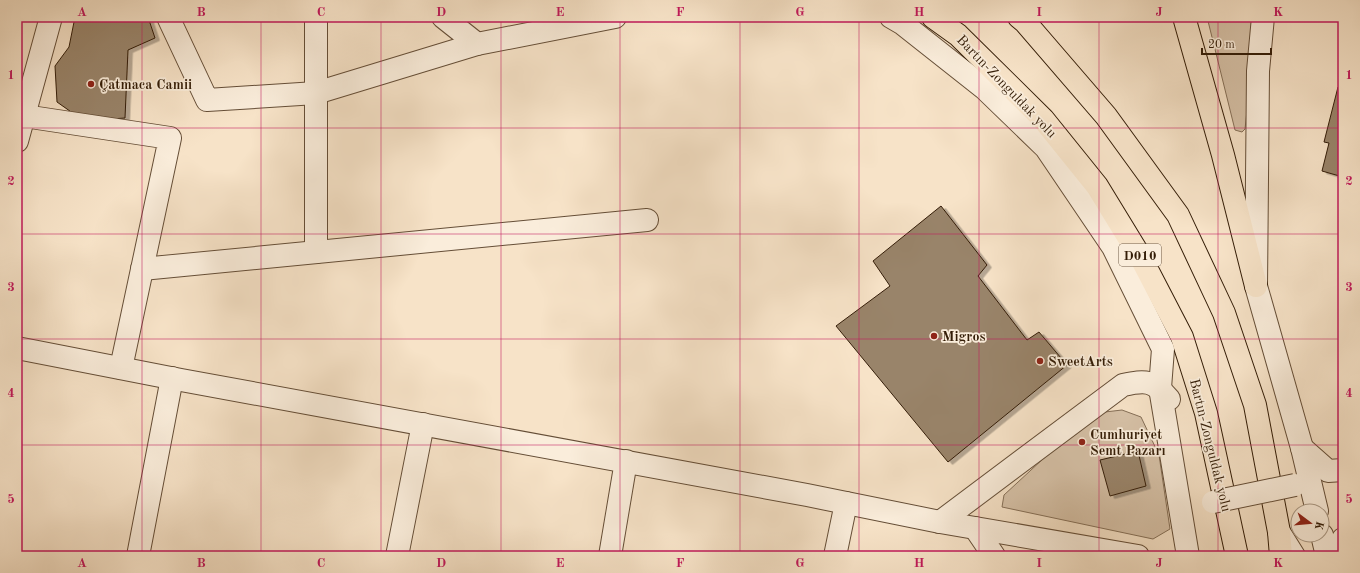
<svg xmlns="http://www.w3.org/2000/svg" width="1360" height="573" font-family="'Old Standard TT',serif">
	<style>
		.green { fill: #d6c1a7; stroke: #856f57 }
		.building { fill: #99846b; stroke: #341d07; filter: url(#shadow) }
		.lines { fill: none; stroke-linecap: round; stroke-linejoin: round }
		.minor-casing { stroke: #654e37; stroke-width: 24 }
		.major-casing { stroke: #341d07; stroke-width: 24 }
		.highway-casing { stroke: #341d07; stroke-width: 24 }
		.minor { stroke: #faeddb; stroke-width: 22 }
		.major { stroke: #f7e3c8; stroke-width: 22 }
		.highway { stroke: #f7e3c8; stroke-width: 22 }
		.minor-bridge-casing { stroke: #654e37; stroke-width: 24; stroke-linecap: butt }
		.minor-bridge { stroke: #faeddb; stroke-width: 22 }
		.grid { fill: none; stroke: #c2185b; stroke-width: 1; stroke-opacity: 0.55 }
		.poi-dot { fill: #8f2418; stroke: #faeddb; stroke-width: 1.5 }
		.labels { text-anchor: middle; stroke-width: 3.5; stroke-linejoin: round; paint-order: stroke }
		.shield { fill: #faeddb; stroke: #6f5b47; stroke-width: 1 }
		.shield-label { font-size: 13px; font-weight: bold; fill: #341d07 }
		.poi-label { font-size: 14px; font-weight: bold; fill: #341d07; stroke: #faeddb; text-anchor: start }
		.street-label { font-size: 14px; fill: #341d07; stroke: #faeddb }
		.neatline { fill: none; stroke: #c2185b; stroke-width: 1.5 }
		.grid-label { font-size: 13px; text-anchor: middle; font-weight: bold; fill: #c2185b }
	</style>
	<defs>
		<filter id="shadow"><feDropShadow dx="4.5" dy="2.5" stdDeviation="0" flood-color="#0004"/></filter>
	</defs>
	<rect width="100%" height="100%" fill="#f7e3c8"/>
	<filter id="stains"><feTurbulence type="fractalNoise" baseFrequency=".005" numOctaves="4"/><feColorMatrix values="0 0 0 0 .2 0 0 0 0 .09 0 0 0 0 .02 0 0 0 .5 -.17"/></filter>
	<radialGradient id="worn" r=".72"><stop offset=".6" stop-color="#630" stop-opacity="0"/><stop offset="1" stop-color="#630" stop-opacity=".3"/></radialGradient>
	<!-- green -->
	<g class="green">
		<path d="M 1207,17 L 1257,17 L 1245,129 L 1242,132 L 1235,130 Z"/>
		<path d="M 1122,410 L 1141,417 L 1159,455 L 1170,529 L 1153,539 L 1002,507 L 1004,495 L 1057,446 L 1105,412 Z"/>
	</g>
	<!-- building -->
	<g class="building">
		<path d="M 75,17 L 148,17 L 155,38 L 128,50 L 125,118 L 84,121 L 57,102 L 55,66 L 69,47 Z"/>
		<path d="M 1338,87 L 1343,88 L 1343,177 L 1322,171 L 1329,143 L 1324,142 Z"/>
		<path d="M 941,206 L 987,265 L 978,276 L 1027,340 L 1039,332 L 1067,365 L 948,462 L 836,326 L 890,286 L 873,261 Z"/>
		<path d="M 1138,451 L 1146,486 L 1110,496 L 1100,460 Z"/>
	</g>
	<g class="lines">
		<defs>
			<g id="minor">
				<path d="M 168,17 L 207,100 L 316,93 L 477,44 L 615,17"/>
				<path d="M 443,17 L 477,44"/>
				<path d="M 891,17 L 903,24 L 984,88 L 1046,148 L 1113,247 L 1163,349 L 1160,388 L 1188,556"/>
				<path d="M 1263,17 L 1258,71 L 1256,286 L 1302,448 L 1317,511"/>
				<path d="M 24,116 L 170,138 L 121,368"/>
				<path d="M 17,141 L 51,17"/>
				<path d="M 316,252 L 316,17"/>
				<path d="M 142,269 L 647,220"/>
				<path d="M 17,348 L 181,380 L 807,495 L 940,522 L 1138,556"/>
				<path d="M 1302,448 L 1328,471 L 1343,470"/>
				<path d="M 940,522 L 1123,385 C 1146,380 1153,380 1169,399"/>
				<path d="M 975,528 L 994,556"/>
				<path d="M 1279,532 L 1294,556"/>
				<path d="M 1322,535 L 1327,556"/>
				<path d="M 138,556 L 172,378"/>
				<path d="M 397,556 L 423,424"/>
				<path d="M 610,556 L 626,461"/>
				<path d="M 835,556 L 846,503"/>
				<path d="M 1338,556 L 1343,539"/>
			</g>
			<path id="major" d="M 1184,17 L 1223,155 L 1256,286"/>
			<g id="highway">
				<path d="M 933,17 L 958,35 L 1043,119 L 1097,186 L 1141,258 L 1182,337 L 1206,413 L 1237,556"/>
				<path d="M 1019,17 L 1025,22 L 1106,116 L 1178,215 L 1224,313 L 1255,405 L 1279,532 L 1281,556"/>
			</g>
		</defs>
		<!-- minor casing -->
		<use href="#minor" class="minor-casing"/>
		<!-- major casing -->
		<use href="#major" class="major-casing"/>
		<!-- highway casing -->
		<use href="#highway" class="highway-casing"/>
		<!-- minor -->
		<use href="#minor" class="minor"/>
		<!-- major -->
		<use href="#major" class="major"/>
		<!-- highway -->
		<use href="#highway" class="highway"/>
		<defs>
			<path id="minor-bridge" d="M 1213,502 L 1295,485"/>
		</defs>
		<!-- minor-bridge casing -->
		<use href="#minor-bridge" class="minor-bridge-casing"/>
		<!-- minor-bridge -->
		<use href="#minor-bridge" class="minor-bridge"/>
	</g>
	<!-- grid -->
	<path class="grid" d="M 142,17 L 142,556M 261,17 L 261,556M 381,17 L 381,556M 501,17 L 501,556M 620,17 L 620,556M 740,17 L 740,556M 859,17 L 859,556M 979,17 L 979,556M 1099,17 L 1099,556M 1218,17 L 1218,556M 17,128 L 1343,128M 17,234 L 1343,234M 17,339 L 1343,339M 17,445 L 1343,445"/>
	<!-- markers -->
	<g class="poi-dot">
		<circle cx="91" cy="84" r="4"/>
		<circle cx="934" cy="336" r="4"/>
		<circle cx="1040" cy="361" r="4"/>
		<circle cx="1082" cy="442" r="4"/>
	</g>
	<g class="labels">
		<!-- shield labels -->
		<rect class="shield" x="1119" y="244" width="42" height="22" rx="3"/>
		<g class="shield-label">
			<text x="1140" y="260">D010</text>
		</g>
		<!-- poi labels -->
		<g class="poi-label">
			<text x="99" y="89">Çatmaca Camii</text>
			<text x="942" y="341">Migros</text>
			<text x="1048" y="366">SweetArts</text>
			<text x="1090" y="439">Cumhuriyet<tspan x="1090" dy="16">Semt Pazarı</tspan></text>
		</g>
		<!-- street labels -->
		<g class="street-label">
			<text transform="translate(1007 86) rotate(46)" y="5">Bartın-Zonguldak yolu</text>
			<text transform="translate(1211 445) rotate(76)" y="5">Bartın-Zonguldak yolu</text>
		</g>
	</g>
	<!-- margin -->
	<rect width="1360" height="573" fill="none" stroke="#f7e3c8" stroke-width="44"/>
	<!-- north arrow -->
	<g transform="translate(1310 523) rotate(106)"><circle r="19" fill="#faeddb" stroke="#ab9a86"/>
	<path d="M0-3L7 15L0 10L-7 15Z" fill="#8f2418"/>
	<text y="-6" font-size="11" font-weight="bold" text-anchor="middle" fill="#341d07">K</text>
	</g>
	<!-- scale -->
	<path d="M1202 48v6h69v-6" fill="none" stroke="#341d07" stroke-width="2"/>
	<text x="1208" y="48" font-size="12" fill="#341d07" stroke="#faeddb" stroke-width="3" paint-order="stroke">20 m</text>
	<rect x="22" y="22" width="1316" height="529" class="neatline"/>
	<g class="grid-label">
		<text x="82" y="16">A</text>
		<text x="201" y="16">B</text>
		<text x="321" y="16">C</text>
		<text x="441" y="16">D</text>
		<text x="560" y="16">E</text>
		<text x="680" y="16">F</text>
		<text x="800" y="16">G</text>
		<text x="919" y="16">H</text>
		<text x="1039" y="16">I</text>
		<text x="1159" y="16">J</text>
		<text x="1278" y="16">K</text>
		<text x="11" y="79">1</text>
		<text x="1349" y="79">1</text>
		<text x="11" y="185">2</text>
		<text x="1349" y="185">2</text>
		<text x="11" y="291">3</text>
		<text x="1349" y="291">3</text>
		<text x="11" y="397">4</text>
		<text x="1349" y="397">4</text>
		<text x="11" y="503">5</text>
		<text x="1349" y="503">5</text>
		<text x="82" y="567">A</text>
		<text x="201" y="567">B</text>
		<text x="321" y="567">C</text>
		<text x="441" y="567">D</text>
		<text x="560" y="567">E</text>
		<text x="680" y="567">F</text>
		<text x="800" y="567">G</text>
		<text x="919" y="567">H</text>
		<text x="1039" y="567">I</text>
		<text x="1159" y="567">J</text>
		<text x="1278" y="567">K</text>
	</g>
	<rect width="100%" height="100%" filter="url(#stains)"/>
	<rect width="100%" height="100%" fill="url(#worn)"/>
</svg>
